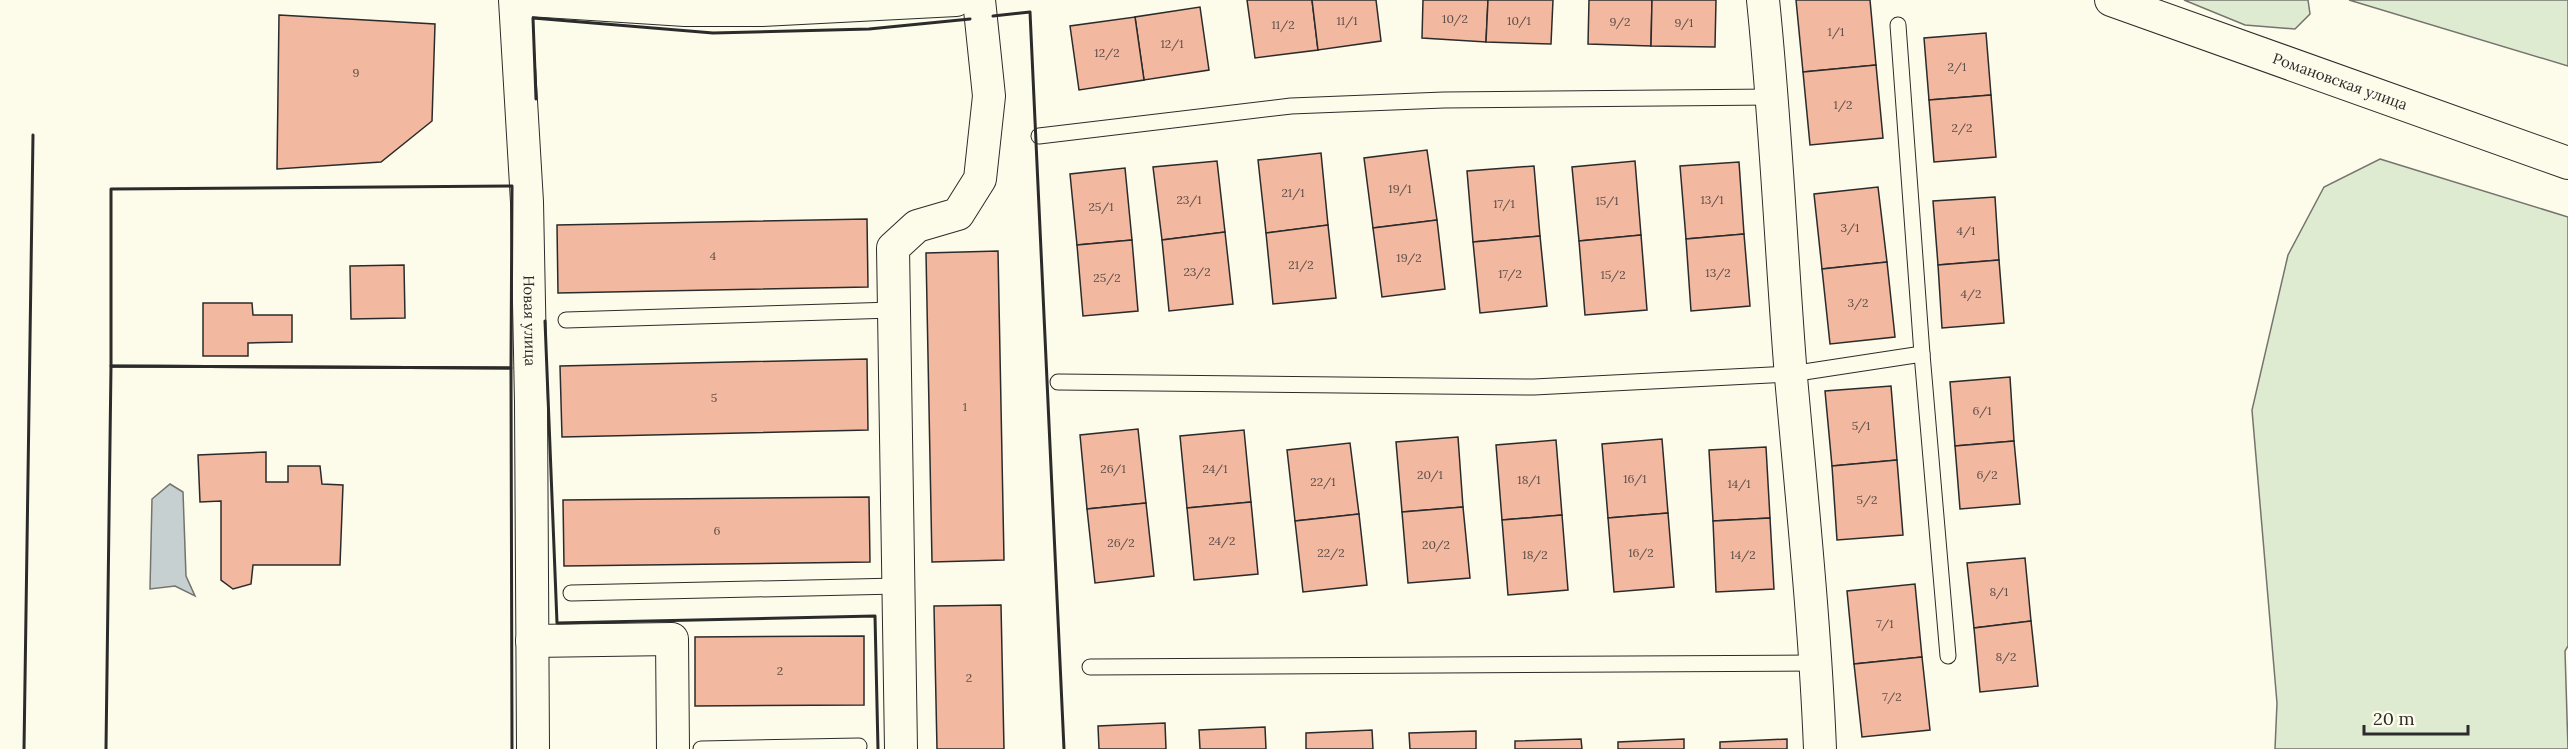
<svg xmlns="http://www.w3.org/2000/svg" width="2568" height="749" font-family="Lora,serif">
	<style>
		.green { fill: #deebd1; stroke: #74746e; stroke-width: 1.5 }
		.water { fill: #c7d0d0; stroke: #74746e; stroke-width: 1.5 }
		.building { fill: #f2b8a0; stroke: #2b2b2b; stroke-width: 1.5 }
		.lines { fill: none; stroke-linecap: round; stroke-linejoin: round }
		.lane-casing { stroke: #2b2b2b; stroke-width: 17 }
		.street-casing { stroke: #2b2b2b; stroke-width: 34 }
		.lane { stroke: #fdfbea; stroke-width: 15 }
		.street { stroke: #fdfbea; stroke-width: 32 }
		.wall { stroke: #2b2b2b; stroke-width: 3 }
		.labels { text-anchor: middle; stroke-width: 4.5; stroke-linejoin: round; paint-order: stroke }
		.number-label { font-size: 12px; fill: #5d4e48 }
		.street-label { font-size: 15px; fill: #2b2b2b; stroke: #fdfbea }
	</style>
	<rect width="100%" height="100%" fill="#fdfbea"/>
	<!-- green -->
	<g class="green">
		<path d="M 2184,0 L 2308,0 L 2310,14 L 2295,29 L 2245,25 Z"/>
		<path d="M 2349,0 L 2568,0 L 2568,66 Z"/>
		<path d="M 2380,159 L 2568,217 L 2568,646 L 2565,651 L 2568,749 L 2275,749 L 2277,703 L 2252,410 L 2288,255 L 2324,187 Z"/>
	</g>
	<!-- water -->
	<path class="water" d="M 170,484 L 183,492 L 186,576 L 195,596 L 175,586 L 150,589 L 152,499 Z"/>
	<!-- building -->
	<g class="building">
		<path d="M 1247,0 L 1312,0 L 1318,50 L 1255,58 Z"/>
		<path d="M 1312,0 L 1376,0 L 1381,41 L 1318,50 Z"/>
		<path d="M 1423,0 L 1488,0 L 1486,42 L 1422,38 Z"/>
		<path d="M 1488,0 L 1553,0 L 1551,44 L 1486,42 Z"/>
		<path d="M 1589,0 L 1652,0 L 1651,46 L 1588,44 Z"/>
		<path d="M 1652,0 L 1716,0 L 1715,47 L 1651,46 Z"/>
		<path d="M 1796,0 L 1870,0 L 1876,65 L 1803,72 Z"/>
		<path d="M 1200,7 L 1209,70 L 1144,80 L 1135,17 Z"/>
		<path d="M 279,15 L 435,24 L 432,121 L 381,162 L 277,169 Z"/>
		<path d="M 1135,17 L 1144,80 L 1079,90 L 1070,26 Z"/>
		<path d="M 1986,33 L 1991,95 L 1929,100 L 1924,38 Z"/>
		<path d="M 1876,65 L 1883,138 L 1810,145 L 1803,72 Z"/>
		<path d="M 1991,95 L 1996,157 L 1934,162 L 1929,100 Z"/>
		<path d="M 1427,150 L 1437,220 L 1373,228 L 1364,158 Z"/>
		<path d="M 1321,153 L 1328,225 L 1266,233 L 1258,160 Z"/>
		<path d="M 1217,161 L 1225,232 L 1162,240 L 1153,167 Z"/>
		<path d="M 1635,161 L 1641,235 L 1579,241 L 1572,167 Z"/>
		<path d="M 1739,162 L 1744,234 L 1686,239 L 1680,166 Z"/>
		<path d="M 1534,166 L 1540,236 L 1473,242 L 1467,171 Z"/>
		<path d="M 1125,168 L 1132,240 L 1077,245 L 1070,174 Z"/>
		<path d="M 1878,187 L 1887,262 L 1822,269 L 1814,194 Z"/>
		<path d="M 1995,197 L 1999,260 L 1938,265 L 1933,201 Z"/>
		<path d="M 867,219 L 868,287 L 558,293 L 557,225 Z"/>
		<path d="M 1437,220 L 1445,289 L 1382,297 L 1373,228 Z"/>
		<path d="M 1328,225 L 1336,298 L 1273,304 L 1266,233 Z"/>
		<path d="M 1225,232 L 1233,304 L 1169,311 L 1162,240 Z"/>
		<path d="M 1744,234 L 1750,306 L 1691,311 L 1686,239 Z"/>
		<path d="M 1641,235 L 1647,310 L 1585,315 L 1579,241 Z"/>
		<path d="M 1540,236 L 1547,306 L 1480,313 L 1473,242 Z"/>
		<path d="M 1132,240 L 1138,311 L 1083,316 L 1077,245 Z"/>
		<path d="M 998,251 L 1004,560 L 932,562 L 926,253 Z"/>
		<path d="M 1999,260 L 2004,323 L 1942,328 L 1938,265 Z"/>
		<path d="M 1887,262 L 1895,337 L 1830,344 L 1822,269 Z"/>
		<path d="M 404,265 L 405,318 L 351,319 L 350,266 Z"/>
		<path d="M 203,303 L 252,303 L 253,315 L 292,315 L 292,342 L 248,343 L 248,356 L 203,356 Z"/>
		<path d="M 867,359 L 868,430 L 562,437 L 560,366 Z"/>
		<path d="M 2010,377 L 2014,441 L 1955,446 L 1950,382 Z"/>
		<path d="M 1891,386 L 1897,460 L 1832,466 L 1825,391 Z"/>
		<path d="M 1138,429 L 1146,503 L 1087,509 L 1080,435 Z"/>
		<path d="M 1244,430 L 1251,502 L 1187,508 L 1180,436 Z"/>
		<path d="M 1458,437 L 1463,507 L 1402,512 L 1396,442 Z"/>
		<path d="M 1662,439 L 1668,513 L 1608,518 L 1602,444 Z"/>
		<path d="M 1556,440 L 1562,515 L 1502,520 L 1496,445 Z"/>
		<path d="M 2014,441 L 2020,504 L 1960,509 L 1955,446 Z"/>
		<path d="M 1350,443 L 1359,514 L 1295,521 L 1287,450 Z"/>
		<path d="M 1766,447 L 1770,518 L 1713,521 L 1709,450 Z"/>
		<path d="M 266,452 L 266,482 L 288,482 L 288,466 L 320,466 L 322,484 L 343,485 L 340,565 L 253,565 L 251,584 L 233,589 L 221,580 L 221,501 L 200,502 L 198,455 Z"/>
		<path d="M 1897,460 L 1903,535 L 1837,540 L 1832,466 Z"/>
		<path d="M 869,497 L 870,562 L 564,566 L 563,500 Z"/>
		<path d="M 1251,502 L 1258,574 L 1194,580 L 1187,508 Z"/>
		<path d="M 1146,503 L 1154,576 L 1095,583 L 1087,509 Z"/>
		<path d="M 1463,507 L 1470,578 L 1408,583 L 1402,512 Z"/>
		<path d="M 1668,513 L 1674,587 L 1614,592 L 1608,518 Z"/>
		<path d="M 1359,514 L 1367,585 L 1303,592 L 1295,521 Z"/>
		<path d="M 1562,515 L 1568,590 L 1508,595 L 1502,520 Z"/>
		<path d="M 1770,518 L 1774,589 L 1716,592 L 1713,521 Z"/>
		<path d="M 2025,558 L 2031,621 L 1974,628 L 1967,563 Z"/>
		<path d="M 1915,584 L 1922,657 L 1854,664 L 1847,591 Z"/>
		<path d="M 1001,605 L 1004,749 L 937,749 L 934,606 Z"/>
		<path d="M 2031,621 L 2038,686 L 1980,692 L 1974,628 Z"/>
		<path d="M 864,636 L 864,705 L 695,706 L 695,637 Z"/>
		<path d="M 1922,657 L 1930,730 L 1862,737 L 1854,664 Z"/>
		<path d="M 1165,723 L 1166,749 L 1099,749 L 1098,726 Z"/>
		<path d="M 1265,727 L 1266,749 L 1200,749 L 1199,730 Z"/>
		<path d="M 1372,730 L 1373,749 L 1306,749 L 1306,733 Z"/>
		<path d="M 1476,731 L 1476,749 L 1410,749 L 1409,733 Z"/>
		<path d="M 1581,739 L 1582,749 L 1515,749 L 1515,741 Z"/>
		<path d="M 1684,739 L 1684,749 L 1618,749 L 1618,742 Z"/>
		<path d="M 1787,739 L 1787,749 L 1720,749 L 1720,742 Z"/>
	</g>
	<g class="lines">
		<defs>
			<g id="lane">
				<path d="M 1898,25 L 1922,354"/>
				<path d="M 1039,136 L 1291,106 L 1444,100 L 1773,97"/>
				<path d="M 566,320 L 893,310"/>
				<path d="M 1058,382 L 1534,387 L 1791,374 L 1922,354 L 1948,656"/>
				<path d="M 571,593 L 898,586"/>
				<path d="M 1090,667 L 1817,663"/>
				<path d="M 701,749 L 859,746"/>
			</g>
			<g id="street">
				<path id="s1" d="M 515,0 L 527,202 L 531,403 L 533,749"/>
				<path d="M 529,0 L 685,10 L 762,10 L 956,0"/>
				<path d="M 1763,0 C 1776,125 1781,251 1791,377 C 1802,501 1815,625 1820,749"/>
				<path id="s2" d="M 2111,0 L 2568,163"/>
				<path d="M 532,641 L 672,639 L 673,749"/>
				<path d="M 901,749 L 893,248 L 917,226 L 958,214 L 980,179 L 989,96 L 979,0"/>
			</g>
		</defs>
		<!-- lane casing -->
		<use href="#lane" class="lane-casing"/>
		<!-- street casing -->
		<use href="#street" class="street-casing"/>
		<!-- lane -->
		<use href="#lane" class="lane"/>
		<!-- street -->
		<use href="#street" class="street"/>
		<!-- wall -->
		<g class="wall">
			<path d="M 993,16 L 1030,12 L 1064,749"/>
			<path d="M 536,99 L 533,18 L 713,33 L 869,29 L 970,19"/>
			<path d="M 512,186 L 511,368 L 111,366 L 111,189 Z"/>
			<path d="M 545,321 L 557,623 L 875,616 L 878,749"/>
			<path d="M 24,749 L 33,135"/>
			<path d="M 106,749 L 111,366 L 511,368 L 512,749"/>
		</g>
	</g>
	<g class="labels">
		<!-- number labels -->
		<g class="number-label">
			<text x="1455" y="23">10/2</text>
			<text x="1347" y="25">11/1</text>
			<text x="1519" y="25">10/1</text>
			<text x="1620" y="26">9/2</text>
			<text x="1684" y="27">9/1</text>
			<text x="1283" y="29">11/2</text>
			<text x="1836" y="36">1/1</text>
			<text x="1172" y="48">12/1</text>
			<text x="1107" y="57">12/2</text>
			<text x="1957" y="71">2/1</text>
			<text x="356" y="77">9</text>
			<text x="1843" y="109">1/2</text>
			<text x="1962" y="132">2/2</text>
			<text x="1400" y="193">19/1</text>
			<text x="1293" y="197">21/1</text>
			<text x="1189" y="204">23/1</text>
			<text x="1712" y="204">13/1</text>
			<text x="1607" y="205">15/1</text>
			<text x="1504" y="208">17/1</text>
			<text x="1101" y="211">25/1</text>
			<text x="1850" y="232">3/1</text>
			<text x="1966" y="235">4/1</text>
			<text x="713" y="260">4</text>
			<text x="1409" y="262">19/2</text>
			<text x="1301" y="269">21/2</text>
			<text x="1197" y="276">23/2</text>
			<text x="1718" y="277">13/2</text>
			<text x="1510" y="278">17/2</text>
			<text x="1613" y="279">15/2</text>
			<text x="1107" y="282">25/2</text>
			<text x="1971" y="298">4/2</text>
			<text x="1858" y="307">3/2</text>
			<text x="714" y="402">5</text>
			<text x="965" y="411">1</text>
			<text x="1982" y="415">6/1</text>
			<text x="1861" y="430">5/1</text>
			<text x="1113" y="473">26/1</text>
			<text x="1215" y="473">24/1</text>
			<text x="1430" y="479">20/1</text>
			<text x="1987" y="479">6/2</text>
			<text x="1635" y="483">16/1</text>
			<text x="1529" y="484">18/1</text>
			<text x="1323" y="486">22/1</text>
			<text x="1739" y="488">14/1</text>
			<text x="1867" y="504">5/2</text>
			<text x="717" y="535">6</text>
			<text x="1222" y="545">24/2</text>
			<text x="1121" y="547">26/2</text>
			<text x="1436" y="549">20/2</text>
			<text x="1331" y="557">22/2</text>
			<text x="1641" y="557">16/2</text>
			<text x="1535" y="559">18/2</text>
			<text x="1743" y="559">14/2</text>
			<text x="1999" y="596">8/1</text>
			<text x="1885" y="628">7/1</text>
			<text x="2006" y="661">8/2</text>
			<text x="780" y="675">2</text>
			<text x="969" y="682">2</text>
			<text x="1892" y="701">7/2</text>
		</g>
		<!-- street labels -->
		<g class="street-label">
			<text dy="5" stroke="none"><textPath href="#s2" startOffset="243">Романовская улица</textPath></text>
			<text dy="5" stroke="none"><textPath href="#s1" startOffset="321">Новая улица</textPath></text>
		</g>
	</g>
	<!-- scale -->
	<path d="M2364 725v9h104v-9" fill="none" stroke="#2b2b2b" stroke-width="3"/>
	<text x="2373" y="725" font-size="18" fill="#2b2b2b" stroke="#fdfbea" stroke-width="4.5" paint-order="stroke">20 m</text>
</svg>
